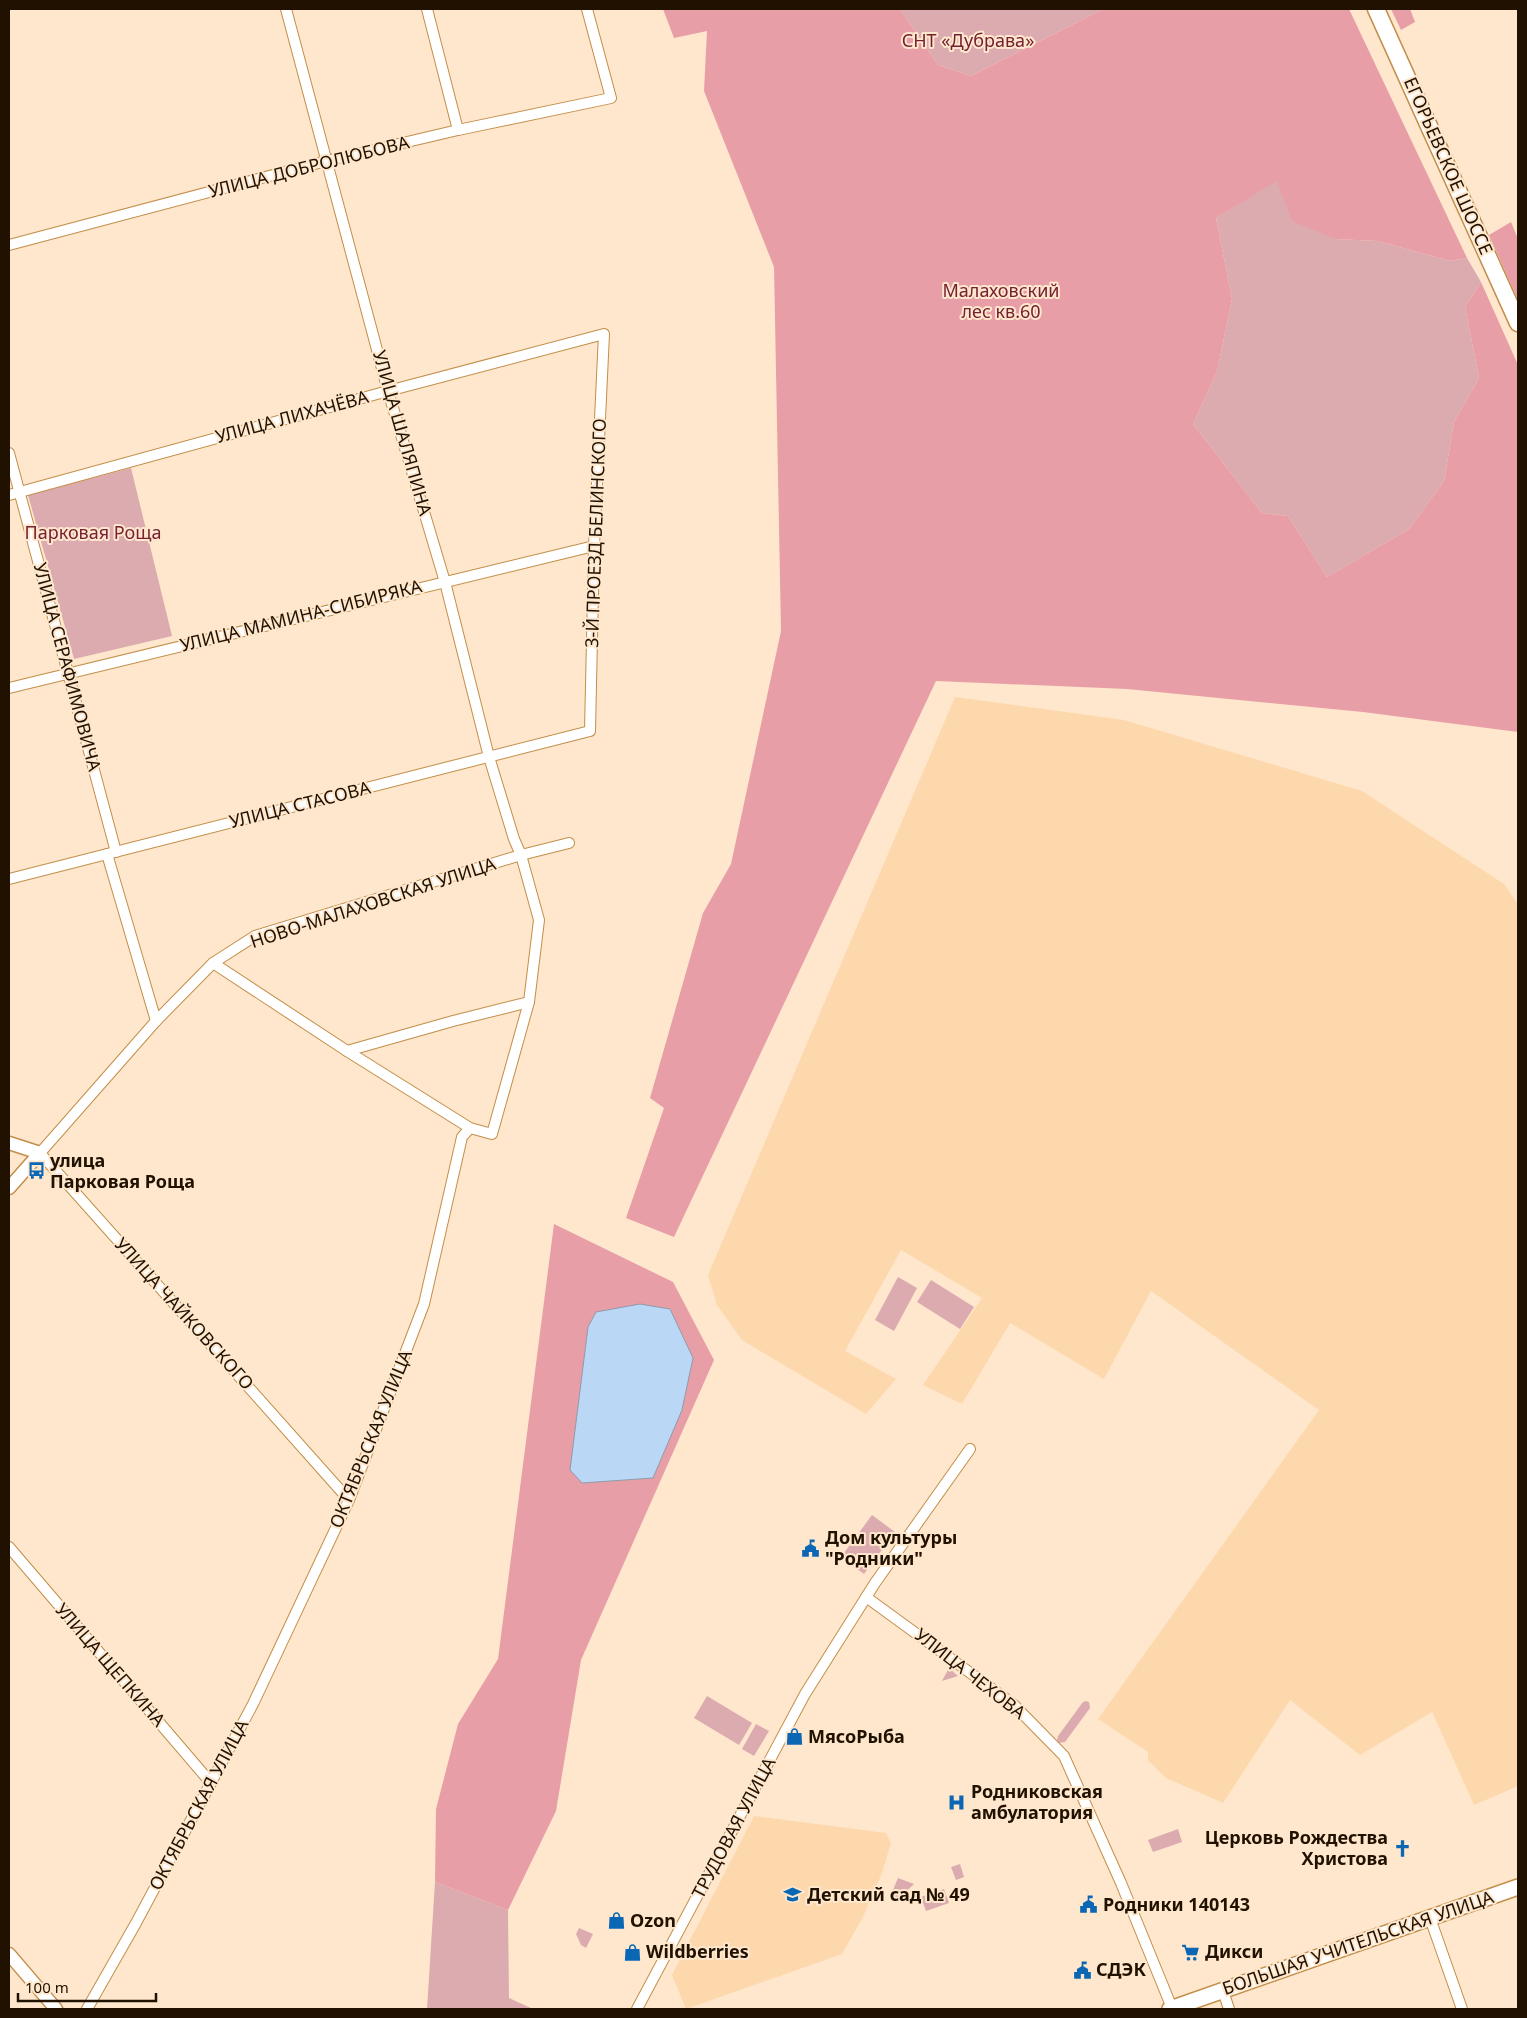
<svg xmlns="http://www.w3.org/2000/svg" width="1527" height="2018" font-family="'Noto Sans',sans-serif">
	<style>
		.built { fill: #fed8ad }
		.green { fill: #dbabb0 }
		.forest { fill: #e89ea7 }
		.water { fill: #bbd7f6; stroke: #8d9cac }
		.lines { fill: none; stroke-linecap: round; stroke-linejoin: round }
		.minor-casing { stroke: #c38e49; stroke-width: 12 }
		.tertiary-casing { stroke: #c38e49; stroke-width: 15 }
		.secondary-casing { stroke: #c38e49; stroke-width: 18 }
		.primary-casing { stroke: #c38e49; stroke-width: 19 }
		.minor { stroke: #fff; stroke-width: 10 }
		.tertiary { stroke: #fff; stroke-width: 12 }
		.secondary { stroke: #fff; stroke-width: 15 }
		.primary { stroke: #fff; stroke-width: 16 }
		.labels { text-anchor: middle; stroke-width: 4; stroke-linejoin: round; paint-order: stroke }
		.park-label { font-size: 18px; fill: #752033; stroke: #fee7cc }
		.street-label { font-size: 18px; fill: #211100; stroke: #fee7cc }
		.poi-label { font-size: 18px; font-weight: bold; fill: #211100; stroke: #fee7cc; text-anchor: start }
	</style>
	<rect width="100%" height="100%" fill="#fee7cc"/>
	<!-- built -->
	<g class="built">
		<path d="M 955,697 L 1124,720 L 1362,791 L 1504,884 L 1518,904 L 1518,1786 L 1474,1805 L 1432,1712 L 1360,1755 L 1290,1700 L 1223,1803 L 1166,1778 L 1148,1760 L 1148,1752 L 1098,1719 L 1319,1410 L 1151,1291 L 1104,1379 L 1010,1323 L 962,1404 L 923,1385 L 982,1298 L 901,1250 L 845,1351 L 896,1379 L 866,1414 L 742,1340 L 717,1305 L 708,1275 Z"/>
		<path d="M 754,1816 L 886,1833 L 891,1843 L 882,1873 L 863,1917 L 842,1954 L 686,2009 L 672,1975 Z"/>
	</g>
	<!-- green -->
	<g class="green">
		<path d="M 900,9 L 1103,9 L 971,76 L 938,65 Z"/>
		<path d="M 1277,180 L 1335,239 L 1378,241 L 1450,261 L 1467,258 L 1481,282 L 1465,307 L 1479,378 L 1454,422 L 1444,481 L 1409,529 L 1327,577 L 1288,516 L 1262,513 L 1193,424 L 1217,372 L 1232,299 L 1216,218 Z"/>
		<path d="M 131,468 L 172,636 L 74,659 L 28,495 Z"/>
		<path d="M 898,1277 L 917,1288 L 894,1331 L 875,1320 Z"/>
		<path d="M 931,1280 L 974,1307 L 960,1329 L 917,1302 Z"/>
		<path d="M 872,1515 L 895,1532 L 864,1574 L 841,1557 Z"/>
		<path d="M 949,1668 L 958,1676 L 942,1681 Z"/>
		<path d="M 707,1696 L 752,1723 L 739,1745 L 694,1718 Z"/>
		<path d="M 1086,1701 L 1089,1702 L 1090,1708 L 1065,1742 L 1059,1743 L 1057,1740 L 1058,1736 L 1083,1702 Z"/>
		<path d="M 756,1724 L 769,1731 L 754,1756 L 742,1749 Z"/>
		<path d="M 1178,1829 L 1182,1842 L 1153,1852 L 1148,1840 Z"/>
		<path d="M 960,1864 L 964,1877 L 956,1880 L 951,1867 Z"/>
		<path d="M 898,1878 L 914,1884 L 897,1900 L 890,1897 Z"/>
		<path d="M 435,1882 L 508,1910 L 509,1998 L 533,2009 L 427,2009 Z"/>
		<path d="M 944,1889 L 949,1903 L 926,1911 L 921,1897 Z"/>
		<path d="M 579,1928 L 593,1934 L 586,1948 L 581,1945 L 576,1934 Z"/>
	</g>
	<!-- forest -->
	<g class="forest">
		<path d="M 663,9 L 900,9 L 938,65 L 971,76 L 1103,9 L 1349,9 L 1467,258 L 1450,261 L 1378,241 L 1335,239 L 1292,221 L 1277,181 L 1216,218 L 1232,299 L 1217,372 L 1193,424 L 1262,513 L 1288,516 L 1327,577 L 1409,529 L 1444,481 L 1454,422 L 1479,378 L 1465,307 L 1481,282 L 1518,365 L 1518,732 L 1363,712 L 1127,689 L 936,681 L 674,1237 L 626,1218 L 664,1108 L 650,1098 L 703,913 L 731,864 L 781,631 L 774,267 L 704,91 L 707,31 L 674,38 Z"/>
		<path d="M 1391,9 L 1410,9 L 1415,22 L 1401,30 Z"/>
		<path d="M 1511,222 L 1518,239 L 1518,300 L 1489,235 Z"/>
		<path d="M 554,1224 L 673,1282 L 714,1360 L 581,1660 L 556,1811 L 508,1910 L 435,1882 L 436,1809 L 458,1724 L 498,1659 Z"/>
	</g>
	<!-- water -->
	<path class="water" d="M 640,1304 L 670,1309 L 693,1358 L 682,1410 L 653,1478 L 582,1483 L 570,1470 L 588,1327 L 596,1312 Z"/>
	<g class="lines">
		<defs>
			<g id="minor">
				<path d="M 427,9 L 458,130"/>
				<path d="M 9,245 L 326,161 L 458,130 L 611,98 L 587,9"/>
				<path d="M 9,453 L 116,852"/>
				<path d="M 9,495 L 388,391 L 604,334 L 594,546 L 590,731 L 9,879"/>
				<path d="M 9,688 L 594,546"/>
				<path d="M 107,854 L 156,1021"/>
				<path d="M 213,963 L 347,1051 L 470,1128"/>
				<path d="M 347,1051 L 453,1021 L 529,1002"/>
				<path d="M 349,1500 L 40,1153 L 156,1021 L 213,963 L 255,936 L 521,855 L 569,843"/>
				<path d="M 9,1547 L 211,1783"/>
				<path d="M 866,1597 L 1013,1704 L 1064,1756 L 1121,1883 L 1172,2008"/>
				<path d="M 1430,1918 L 1462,2009"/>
				<path d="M 1223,1991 L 1229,2009"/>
				<path d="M 87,2009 L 136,1923 L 253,1704 L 349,1500 L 424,1304 L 462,1137 L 470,1128 L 492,1134 L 529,1002 L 539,920 L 521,855 L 514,839 L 489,757 L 445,582 L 388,391 L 286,9"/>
				<path d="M 637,2009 L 805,1694 L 875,1583 L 970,1449"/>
			</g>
			<g id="tertiary">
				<path d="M 9,1143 L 40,1153 L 9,1188"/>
				<path d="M 9,1954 L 56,2009"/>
			</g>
			<path id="secondary" d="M 1170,2009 L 1518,1887"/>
			<path id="primary" d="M 1376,9 L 1518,323"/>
		</defs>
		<!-- minor casing -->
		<use href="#minor" class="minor-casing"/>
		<!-- tertiary casing -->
		<use href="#tertiary" class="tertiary-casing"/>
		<!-- secondary casing -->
		<use href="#secondary" class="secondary-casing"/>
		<!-- primary casing -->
		<use href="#primary" class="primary-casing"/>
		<!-- minor -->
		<use href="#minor" class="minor"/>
		<!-- tertiary -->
		<use href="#tertiary" class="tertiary"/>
		<!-- secondary -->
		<use href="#secondary" class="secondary"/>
		<!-- primary -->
		<use href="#primary" class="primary"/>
	</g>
	<!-- icons -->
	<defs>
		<symbol id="bus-bare" viewBox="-9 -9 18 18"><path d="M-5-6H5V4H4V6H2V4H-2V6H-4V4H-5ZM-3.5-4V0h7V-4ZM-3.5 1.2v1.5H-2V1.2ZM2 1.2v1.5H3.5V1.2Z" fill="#0b67b4" stroke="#fee7cc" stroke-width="2.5" paint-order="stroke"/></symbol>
		<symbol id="civic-bare" viewBox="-9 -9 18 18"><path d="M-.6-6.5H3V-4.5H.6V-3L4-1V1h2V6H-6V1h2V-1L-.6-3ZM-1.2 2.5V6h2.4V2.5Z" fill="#0b67b4" stroke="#fee7cc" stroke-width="2.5" paint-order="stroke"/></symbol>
		<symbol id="shop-bare" viewBox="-9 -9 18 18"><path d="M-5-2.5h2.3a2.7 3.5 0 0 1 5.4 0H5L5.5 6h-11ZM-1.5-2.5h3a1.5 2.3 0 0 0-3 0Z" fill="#0b67b4" stroke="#fee7cc" stroke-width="2.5" paint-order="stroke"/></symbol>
		<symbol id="hospital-bare" viewBox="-9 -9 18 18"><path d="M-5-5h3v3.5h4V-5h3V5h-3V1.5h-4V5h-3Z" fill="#0b67b4" stroke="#fee7cc" stroke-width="2.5" paint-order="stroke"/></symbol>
		<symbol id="church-bare" viewBox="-9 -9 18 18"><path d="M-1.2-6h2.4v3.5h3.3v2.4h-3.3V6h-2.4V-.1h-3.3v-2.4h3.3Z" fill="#0b67b4" stroke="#fee7cc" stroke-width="2.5" paint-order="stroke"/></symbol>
		<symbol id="school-bare" viewBox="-9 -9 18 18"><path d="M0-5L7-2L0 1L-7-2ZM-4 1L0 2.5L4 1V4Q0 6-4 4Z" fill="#0b67b4" stroke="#fee7cc" stroke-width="2.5" paint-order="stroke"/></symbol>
		<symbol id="supermarket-bare" viewBox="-9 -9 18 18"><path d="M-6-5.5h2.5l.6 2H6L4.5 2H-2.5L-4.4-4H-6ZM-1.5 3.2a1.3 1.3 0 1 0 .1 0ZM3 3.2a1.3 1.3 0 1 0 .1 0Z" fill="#0b67b4" stroke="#fee7cc" stroke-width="2.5" paint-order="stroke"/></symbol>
	</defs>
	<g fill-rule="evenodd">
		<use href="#bus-bare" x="24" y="1158" width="25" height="25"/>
		<use href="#civic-bare" x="798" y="1536" width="25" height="25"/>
		<use href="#shop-bare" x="782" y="1724" width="25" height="25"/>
		<use href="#hospital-bare" x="944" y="1790" width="25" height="25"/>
		<use href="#church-bare" x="1390" y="1836" width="25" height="25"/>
		<use href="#school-bare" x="780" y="1882" width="25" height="25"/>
		<use href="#civic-bare" x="1076" y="1892" width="25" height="25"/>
		<use href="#shop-bare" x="604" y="1908" width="25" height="25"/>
		<use href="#shop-bare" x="620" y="1940" width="25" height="25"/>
		<use href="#supermarket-bare" x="1178" y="1940" width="25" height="25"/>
		<use href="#civic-bare" x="1070" y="1958" width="25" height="25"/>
	</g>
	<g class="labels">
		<!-- park labels -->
		<g class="park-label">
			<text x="968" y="47">СНТ «Дубрава»</text>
			<text x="1001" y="297">Малаховский<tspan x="1001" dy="21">лес кв.60</tspan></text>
			<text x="93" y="539">Парковая Роща</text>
		</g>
		<!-- street labels -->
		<g class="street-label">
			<text transform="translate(1448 166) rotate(66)" y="6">ЕГОРЬЕВСКОЕ ШОССЕ</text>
			<text transform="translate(309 167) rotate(-14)" y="6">УЛИЦА ДОБРОЛЮБОВА</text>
			<text transform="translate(292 417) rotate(-15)" y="6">УЛИЦА ЛИХАЧЁВА</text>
			<text transform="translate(402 433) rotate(74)" y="6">УЛИЦА ШАЛЯПИНА</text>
			<text transform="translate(596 533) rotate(-88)" y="6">3-Й ПРОЕЗД БЕЛИНСКОГО</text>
			<text transform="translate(301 616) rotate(-14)" y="6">УЛИЦА МАМИНА-СИБИРЯКА</text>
			<text transform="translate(67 667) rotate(75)" y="6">УЛИЦА СЕРАФИМОВИЧА</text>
			<text transform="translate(300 805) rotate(-14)" y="6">УЛИЦА СТАСОВА</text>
			<text transform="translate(373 903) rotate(-18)" y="6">НОВО-МАЛАХОВСКАЯ УЛИЦА</text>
			<text transform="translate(184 1314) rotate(48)" y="6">УЛИЦА ЧАЙКОВСКОГО</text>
			<text transform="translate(371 1439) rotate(-68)" y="6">ОКТЯБРЬСКАЯ УЛИЦА</text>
			<text transform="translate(110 1665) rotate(49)" y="6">УЛИЦА ЩЕПКИНА</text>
			<text transform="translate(970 1674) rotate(38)" y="6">УЛИЦА ЧЕХОВА</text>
			<text transform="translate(199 1805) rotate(-62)" y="6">ОКТЯБРЬСКАЯ УЛИЦА</text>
			<text transform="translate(734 1828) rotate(-62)" y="6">ТРУДОВАЯ УЛИЦА</text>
			<text transform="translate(1358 1943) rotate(-19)" y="6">БОЛЬШАЯ УЧИТЕЛЬСКАЯ УЛИЦА</text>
		</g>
		<!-- poi labels -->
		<g class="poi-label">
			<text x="50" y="1167">улица<tspan x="50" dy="21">Парковая Роща</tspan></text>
			<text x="825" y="1544">Дом культуры<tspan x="825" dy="21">"Родники"</tspan></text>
			<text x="808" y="1743">МясоРыба</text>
			<text x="971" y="1798">Родниковская<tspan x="971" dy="21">амбулатория</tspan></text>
			<text x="1388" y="1844" text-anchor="end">Церковь Рождества<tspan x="1388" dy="21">Христова</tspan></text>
			<text x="807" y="1901">Детский сад № 49</text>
			<text x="1103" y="1911">Родники 140143</text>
			<text x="630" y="1927">Ozon</text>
			<text x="646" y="1958">Wildberries</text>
			<text x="1205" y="1958">Дикси</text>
			<text x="1096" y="1976">СДЭК</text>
		</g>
	</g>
	<!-- border -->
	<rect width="1527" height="2018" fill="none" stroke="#211100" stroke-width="20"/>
	<!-- scale -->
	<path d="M18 1993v8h138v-8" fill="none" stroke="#211100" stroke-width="2.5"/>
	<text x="25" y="1993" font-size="15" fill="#211100" stroke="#fee7cc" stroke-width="4" paint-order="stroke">100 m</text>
</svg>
